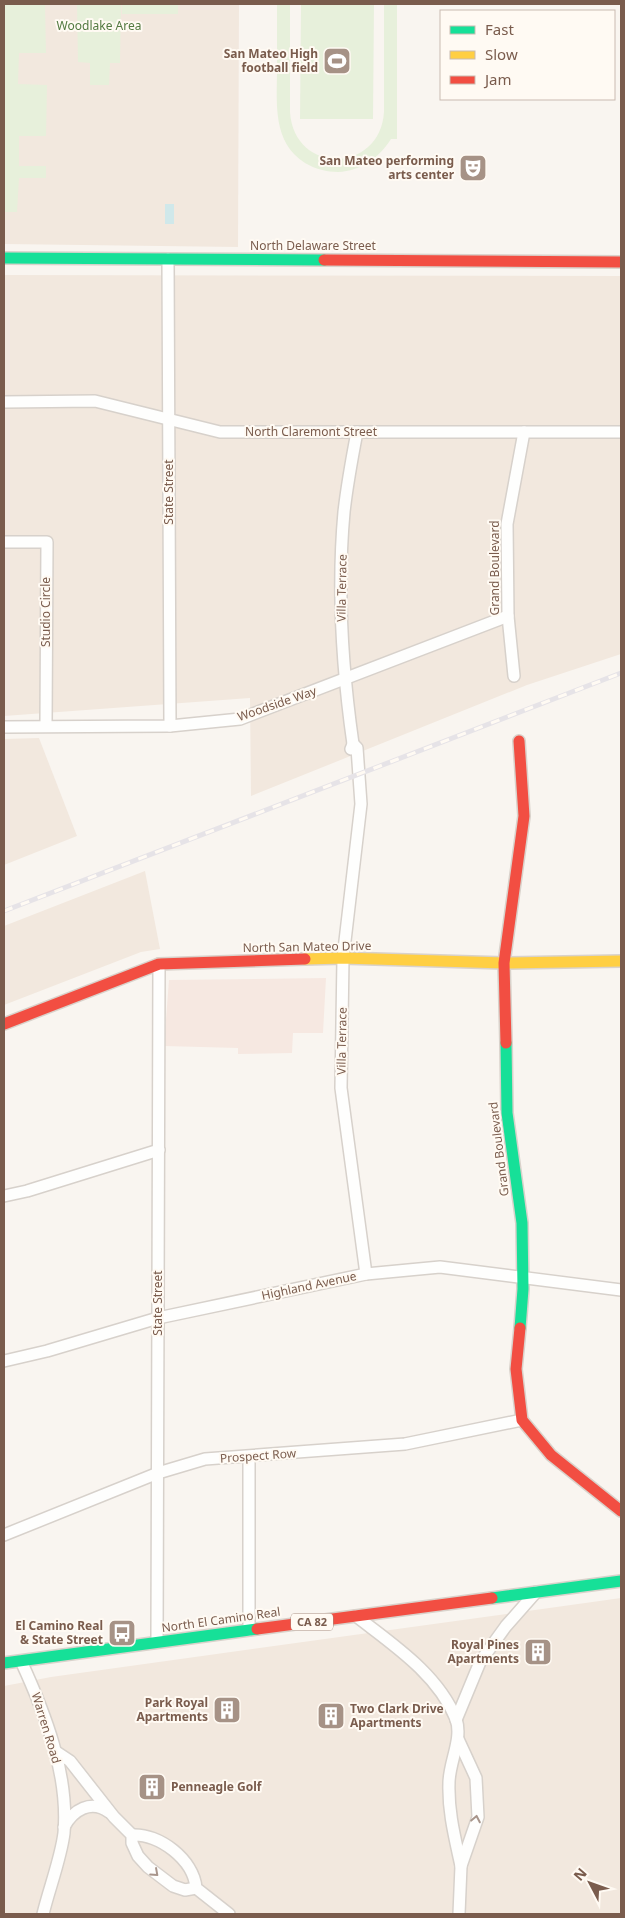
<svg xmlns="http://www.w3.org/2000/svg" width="625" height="1918" font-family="'Noto Sans',sans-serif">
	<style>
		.residential { fill: #f2e8de }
		.commercial { fill: #f6e8e1 }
		.green { fill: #e7f0db }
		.water { fill: #d0e8ea }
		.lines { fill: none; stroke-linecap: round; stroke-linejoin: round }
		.street-casing { stroke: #d7d1cb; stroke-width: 14 }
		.fast-casing { stroke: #d9d2cb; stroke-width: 14 }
		.slow-casing { stroke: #d9d2cb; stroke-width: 14 }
		.jam-casing { stroke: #d9d2cb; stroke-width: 14 }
		.street { stroke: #fefefd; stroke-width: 11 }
		.fast { stroke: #16e098; stroke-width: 11 }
		.slow { stroke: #ffcf43; stroke-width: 11 }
		.jam { stroke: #f24e42; stroke-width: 11 }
		.rail-casing { stroke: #e6e3e7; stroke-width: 5 }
		.rail { stroke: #fffaf3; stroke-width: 3; stroke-dasharray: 9; stroke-linecap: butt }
		.oneway { stroke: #a8958b }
		.labels { text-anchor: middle; stroke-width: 4; stroke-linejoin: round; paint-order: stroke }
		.shield { fill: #fffaf3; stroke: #a28b7f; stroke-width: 1 }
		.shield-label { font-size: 11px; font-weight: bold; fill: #7a5c4d }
		.park-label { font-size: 12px; fill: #537a41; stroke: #fffaf3 }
		.poi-label { font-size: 12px; font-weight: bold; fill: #7a5c4d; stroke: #fffaf3; text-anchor: end }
		.street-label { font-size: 12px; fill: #7a5c4d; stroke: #fffaf3 }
	</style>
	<rect width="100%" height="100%" fill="#f9f5f0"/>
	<!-- residential -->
	<g class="residential">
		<path d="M 4,4 L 239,4 L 238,247 L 4,244 Z"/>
		<path d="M 4,275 L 621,276 L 621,654 L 527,685 L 251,796 L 250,698 L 4,716 Z"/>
		<path d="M 39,738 L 77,836 L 4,865 L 4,739 Z"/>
		<path d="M 145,871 L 160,949 L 141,952 L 4,1005 L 4,926 Z"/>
		<path d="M 621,1598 L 621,1914 L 4,1914 L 4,1686 L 51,1677 Z"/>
	</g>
	<!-- commercial -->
	<path class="commercial" d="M 326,978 L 323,1033 L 293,1033 L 292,1053 L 238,1054 L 238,1048 L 164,1046 L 169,980 Z"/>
	<!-- green -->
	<g class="green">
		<path d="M 4,4 L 121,4 L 120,63 L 110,63 L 109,85 L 90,85 L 90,63 L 78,62 L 77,5 L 45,5 L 46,53 L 19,53 L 18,84 L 47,85 L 46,136 L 19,136 L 19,166 L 46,166 L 46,178 L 19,178 L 17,212 L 4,212 Z"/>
		<rect x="122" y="4" width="56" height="10"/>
		<path d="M 277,4 L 290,4 L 290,112 C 294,175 380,174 384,112 L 384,4 L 397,4 L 397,139 L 391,139 C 379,158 361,171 338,172 C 327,172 315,169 305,163 C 272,142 277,103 277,69 C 277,47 277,26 277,4 Z"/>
		<path d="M 301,4 L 374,4 L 373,119 L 300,119 Z"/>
	</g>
	<!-- water -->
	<rect class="water" x="165" y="204" width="9" height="20"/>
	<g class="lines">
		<defs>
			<g id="street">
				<path d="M 168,259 L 170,726"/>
				<path d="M 4,402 L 95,401 L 220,432 L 621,432"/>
				<path d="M 4,542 L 47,542 L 46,725"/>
				<path d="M 514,676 L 508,616 L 507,524 L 524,432"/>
				<path d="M 4,727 L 170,726 L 240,719 L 508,616"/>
				<path d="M 353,744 L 357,748 L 361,804 L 343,958 L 341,1088 L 366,1274"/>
				<path d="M 351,749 L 353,744 C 342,667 337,589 344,512 C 347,485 352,458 357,432"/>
				<path d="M 4,1196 L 27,1191 L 159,1150"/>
				<path d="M 4,1361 L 47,1351 L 158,1318 L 366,1274 L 440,1267 L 621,1290"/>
				<path d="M 4,1535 L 158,1473 L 205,1459 L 405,1444 L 522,1420"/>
				<path d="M 356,1616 C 392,1644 438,1674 456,1719 C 463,1739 449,1762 449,1783 C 448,1812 455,1838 461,1866"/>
				<path d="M 249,1630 L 249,1458"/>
				<path d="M 157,1642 L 159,964"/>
				<path d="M 21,1661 C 45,1713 69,1774 64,1833 C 61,1858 49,1889 43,1914"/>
				<path d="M 456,1720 L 480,1662 L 506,1626 L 536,1592"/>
				<path d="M 458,1739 L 476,1778 L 478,1817 L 461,1866 L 459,1914"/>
				<path d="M 55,1751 L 70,1761 L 114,1817 L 132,1835 L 132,1843 L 138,1856 L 148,1867 L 173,1886 L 185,1890 L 196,1888"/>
				<path d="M 64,1827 C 73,1810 91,1799 109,1812"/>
				<path d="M 132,1835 C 159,1833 194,1860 196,1888 L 229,1914"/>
			</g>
			<g id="fast">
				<path d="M 4,258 L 324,260"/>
				<path d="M 506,1043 L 507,1113 L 522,1223 L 523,1289 L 520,1328"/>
				<path d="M 492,1598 L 621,1581"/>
				<path d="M 4,1663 L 257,1629"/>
			</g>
			<path id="slow" d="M 305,959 L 343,958 L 504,963 L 621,961"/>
			<g id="jam">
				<path d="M 324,260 L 621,262"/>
				<path d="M 4,1024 L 159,964 L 305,959"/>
				<path d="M 506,1043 L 504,963 L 524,816 L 519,741"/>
				<path d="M 520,1328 L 516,1369 L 522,1420 L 551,1455 L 621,1511"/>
				<path d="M 257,1629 L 492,1598"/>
			</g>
		</defs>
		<!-- street casing -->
		<use href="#street" class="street-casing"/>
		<!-- fast casing -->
		<use href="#fast" class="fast-casing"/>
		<!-- slow casing -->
		<use href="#slow" class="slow-casing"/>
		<!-- jam casing -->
		<use href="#jam" class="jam-casing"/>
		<!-- street -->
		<use href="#street" class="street"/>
		<!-- fast -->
		<use href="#fast" class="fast"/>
		<!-- slow -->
		<use href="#slow" class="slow"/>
		<!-- jam -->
		<use href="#jam" class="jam"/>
		<defs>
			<path id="rail" d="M 4,911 L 621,673"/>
		</defs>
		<!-- rail casing -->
		<use href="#rail" class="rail-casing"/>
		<!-- rail -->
		<use href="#rail" class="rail"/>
	</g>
	<!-- one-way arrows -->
	<defs><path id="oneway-chevron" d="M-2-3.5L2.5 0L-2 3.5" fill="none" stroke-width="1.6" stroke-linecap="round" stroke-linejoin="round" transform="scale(1.25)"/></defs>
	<g class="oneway">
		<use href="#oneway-chevron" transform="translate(476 1819) rotate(-79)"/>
		<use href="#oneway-chevron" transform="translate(155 1873) rotate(42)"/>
	</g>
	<!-- icons -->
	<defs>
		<symbol id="stadium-square" viewBox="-11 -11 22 22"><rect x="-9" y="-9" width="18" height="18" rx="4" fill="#a69286" stroke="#fffaf3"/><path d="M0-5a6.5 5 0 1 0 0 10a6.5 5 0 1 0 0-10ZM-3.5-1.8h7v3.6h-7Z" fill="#fff"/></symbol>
		<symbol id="theatre-square" viewBox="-11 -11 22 22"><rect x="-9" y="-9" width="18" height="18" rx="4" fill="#a69286" stroke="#fffaf3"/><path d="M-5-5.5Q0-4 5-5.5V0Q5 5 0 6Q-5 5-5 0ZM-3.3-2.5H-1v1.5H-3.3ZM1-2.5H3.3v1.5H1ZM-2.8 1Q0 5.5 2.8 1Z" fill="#fff"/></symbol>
		<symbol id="bus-square" viewBox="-11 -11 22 22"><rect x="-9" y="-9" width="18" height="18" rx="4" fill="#a69286" stroke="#fffaf3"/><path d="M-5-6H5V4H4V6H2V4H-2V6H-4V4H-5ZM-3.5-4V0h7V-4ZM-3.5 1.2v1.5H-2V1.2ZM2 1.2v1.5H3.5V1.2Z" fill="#fff"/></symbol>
		<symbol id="building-square" viewBox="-11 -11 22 22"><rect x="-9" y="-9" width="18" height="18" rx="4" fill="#a69286" stroke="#fffaf3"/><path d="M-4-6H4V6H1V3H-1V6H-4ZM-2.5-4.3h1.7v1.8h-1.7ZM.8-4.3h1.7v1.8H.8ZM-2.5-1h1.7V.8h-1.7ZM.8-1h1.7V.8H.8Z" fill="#fff"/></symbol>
	</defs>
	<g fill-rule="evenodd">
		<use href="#stadium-square" x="321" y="45" width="32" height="32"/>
		<use href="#theatre-square" x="457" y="152" width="32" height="32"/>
		<use href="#bus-square" x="106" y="1617" width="32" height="32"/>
		<use href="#building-square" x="522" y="1636" width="32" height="32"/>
		<use href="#building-square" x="211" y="1694" width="32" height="32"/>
		<use href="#building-square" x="315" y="1700" width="32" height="32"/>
		<use href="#building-square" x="136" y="1771" width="32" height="32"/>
	</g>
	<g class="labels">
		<!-- shield labels -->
		<rect class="shield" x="291" y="1613.5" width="42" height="17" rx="4"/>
		<g class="shield-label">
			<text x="312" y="1626">CA 82</text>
		</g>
		<!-- park labels -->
		<g class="park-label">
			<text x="99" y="30">Woodlake Area</text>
		</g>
		<!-- poi labels -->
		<g class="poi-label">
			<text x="318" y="58">San Mateo High<tspan x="318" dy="14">football field</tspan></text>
			<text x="454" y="165">San Mateo performing<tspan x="454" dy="14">arts center</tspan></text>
			<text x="103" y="1630">El Camino Real<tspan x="103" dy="14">&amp; State Street</tspan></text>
			<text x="519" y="1649">Royal Pines<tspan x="519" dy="14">Apartments</tspan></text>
			<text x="208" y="1707">Park Royal<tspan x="208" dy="14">Apartments</tspan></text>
			<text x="350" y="1713" text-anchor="start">Two Clark Drive<tspan x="350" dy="14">Apartments</tspan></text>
			<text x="171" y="1791" text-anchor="start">Penneagle Golf</text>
		</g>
		<!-- street labels -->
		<g class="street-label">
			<text x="313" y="250">North Delaware Street</text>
			<text x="311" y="436">North Claremont Street</text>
			<text transform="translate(169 492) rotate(-90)" y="4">State Street</text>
			<text transform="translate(495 568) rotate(-90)" y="4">Grand Boulevard</text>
			<text transform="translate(342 588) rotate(-89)" y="4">Villa Terrace</text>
			<text transform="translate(46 612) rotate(-90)" y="4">Studio Circle</text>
			<text transform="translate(277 704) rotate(-19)" y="4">Woodside Way</text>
			<text transform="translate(307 947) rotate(-1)" y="4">North San Mateo Drive</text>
			<text transform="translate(342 1041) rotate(-89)" y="4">Villa Terrace</text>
			<text transform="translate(499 1149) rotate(-97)" y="4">Grand Boulevard</text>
			<text transform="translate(309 1286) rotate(-12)" y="4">Highland Avenue</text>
			<text transform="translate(158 1303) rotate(-90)" y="4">State Street</text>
			<text transform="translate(258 1456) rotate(-4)" y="4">Prospect Row</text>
			<text transform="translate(221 1620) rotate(-8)" y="4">North El Camino Real</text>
			<text transform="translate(46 1728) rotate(73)" y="4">Warren Road</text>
		</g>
	</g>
	<!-- border -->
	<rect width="625" height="1918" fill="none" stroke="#7a5c4d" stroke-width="10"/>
	<!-- legend -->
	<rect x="440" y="10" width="175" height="90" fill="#fffaf3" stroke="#cabbb1"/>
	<rect x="450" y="26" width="25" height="8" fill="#16e098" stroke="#cabbb1"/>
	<text x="485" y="35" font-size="15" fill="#7a5c4d">Fast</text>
	<rect x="450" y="51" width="25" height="8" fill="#ffcf43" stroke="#cabbb1"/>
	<text x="485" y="60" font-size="15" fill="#7a5c4d">Slow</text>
	<rect x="450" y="76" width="25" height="8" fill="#f24e42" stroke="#cabbb1"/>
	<text x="485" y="85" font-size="15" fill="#7a5c4d">Jam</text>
	<!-- north arrow -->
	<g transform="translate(590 1883) rotate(311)" stroke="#fffaf3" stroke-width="4" paint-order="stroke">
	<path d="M0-4L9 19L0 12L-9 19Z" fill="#7a5c4d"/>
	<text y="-8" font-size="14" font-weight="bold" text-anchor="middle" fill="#7a5c4d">N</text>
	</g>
</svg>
